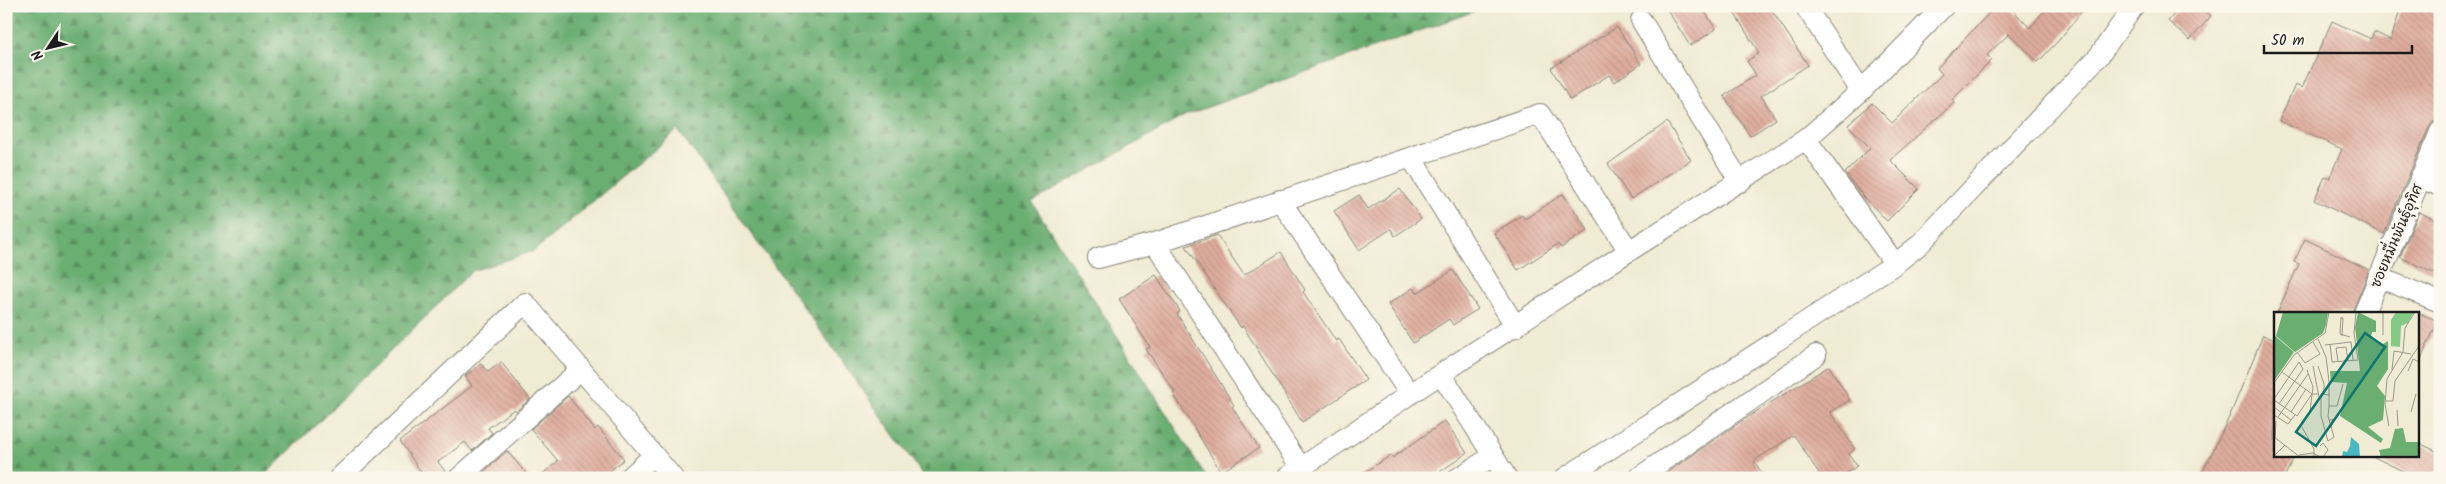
<svg xmlns="http://www.w3.org/2000/svg" width="2446" height="484" font-family="Kalam,'Playpen Sans Thai',sans-serif">
	<style>
		.forest { fill: url(#forest-firs); stroke: #446547 }
		.building { fill: url(#building-back-hatch) }
		.lines { fill: none; stroke-linecap: round; stroke-linejoin: round }
		.minor-casing { stroke: #868478; stroke-width: 22 }
		.minor { stroke: #fff; stroke-width: 20 }
		.labels { text-anchor: middle; stroke-width: 5; stroke-linejoin: round; paint-order: stroke }
		.street-label { font-size: 14px; fill: #1c1c1c; stroke: #fbf7ec }
		.inset-road { fill: none; stroke: #9b988a; stroke-width: 1 }
		.view { fill: #0f766e; fill-opacity: 0.15; stroke: #0f766e; stroke-width: 2.5 }
		.inset-edge { fill: none; stroke: #1c1c1c; stroke-width: 2.5 }
	</style>
	<defs>
		<pattern id="forest-firs" width="22" height="20" patternUnits="userSpaceOnUse" patternTransform="scale(1.25)"><rect width="22" height="20" fill="#6bae72"/><path d="M5 1l3.5 6h-7zM16 11l3.5 6h-7z" fill="#578d5d"/></pattern>
		<pattern id="building-back-hatch" width="6" height="6" patternUnits="userSpaceOnUse" patternTransform="scale(1.25)"><rect width="6" height="6" fill="#deac9d"/><path d="M-1 5l2 2M0 0l6 6M5-1l2 2" fill="none" stroke="#be9387"/></pattern>
	</defs>
	<rect width="100%" height="100%" fill="#fbf7ec"/>
	<filter id="ink" filterUnits="userSpaceOnUse"><feTurbulence type="fractalNoise" baseFrequency=".02" numOctaves="2"/><feDisplacementMap in="SourceGraphic" scale="10" xChannelSelector="R" yChannelSelector="G"/><feConvolveMatrix kernelMatrix="1 2 1 2 8 2 1 2 1" color-interpolation-filters="sRGB"/></filter>
	<filter id="wash" filterUnits="userSpaceOnUse"><feTurbulence type="fractalNoise" baseFrequency=".0096" numOctaves="4" result="noise"/><feDisplacementMap in="SourceGraphic" scale="20" xChannelSelector="R" yChannelSelector="G"/><feGaussianBlur stdDeviation="1.12" result="paint"/><feColorMatrix in="noise" values="0 0 0 0 0 0 0 0 0 0 0 0 0 0 0 0 0 1.4 0 .05"/><feComposite in="paint" operator="in"/></filter>
	<g filter="url(#wash)">
		<rect width="100%" height="100%" fill="#f0ebd3"/>
		<!-- forest -->
		<path class="forest" d="M 6,6 L 1489,6 L 1186,115 L 1032,202 L 1207,478 L 925,478 L 678,130 L 534,251 L 472,271 L 262,478 L 6,478 Z"/>
		<g id="blocks">
			<!-- building -->
			<g class="building">
				<path d="M 1665,6 L 1701,6 L 1716,29 L 1690,46 Z"/>
				<path d="M 1730,6 L 1769,6 L 1808,65 L 1761,96 L 1776,119 L 1750,136 L 1724,96 L 1756,75 L 1747,61 L 1759,53 Z"/>
				<path d="M 1996,6 L 2009,6 L 2030,28 L 2048,6 L 2086,6 L 2059,40 L 2038,62 L 2009,34 L 1987,55 L 1992,60 L 1952,100 L 1955,102 L 1890,160 L 1919,189 L 1887,221 L 1864,197 L 1845,173 L 1870,148 L 1848,125 L 1872,103 L 1892,123 L 1942,74 L 1937,68 Z"/>
				<path d="M 2181,6 L 2199,6 L 2211,16 L 2190,40 L 2168,21 Z"/>
				<path d="M 2401,6 L 2440,6 L 2440,120 L 2433,122 L 2429,127 L 2384,234 L 2314,200 L 2325,177 L 2329,179 L 2342,149 L 2279,121 L 2295,85 L 2302,88 L 2332,21 L 2371,39 L 2374,32 L 2391,40 Z"/>
				<path d="M 1617,27 L 1641,64 L 1614,82 L 1609,75 L 1570,100 L 1551,68 Z"/>
				<path d="M 1667,122 L 1691,160 L 1631,199 L 1608,164 Z"/>
				<path d="M 1400,189 L 1421,219 L 1395,236 L 1391,229 L 1359,250 L 1334,211 L 1359,195 L 1368,209 Z"/>
				<path d="M 1563,194 L 1588,230 L 1561,248 L 1558,244 L 1518,270 L 1494,233 L 1522,215 L 1525,219 Z"/>
				<path d="M 2419,212 L 2440,222 L 2440,276 L 2400,257 Z"/>
				<path d="M 1217,235 L 1244,275 L 1281,252 L 1305,290 L 1303,292 L 1336,341 L 1339,339 L 1366,380 L 1302,422 L 1243,326 L 1241,328 L 1186,246 Z"/>
				<path d="M 2305,239 L 2369,270 L 2352,313 L 2277,313 L 2299,264 L 2294,262 Z"/>
				<path d="M 1453,270 L 1478,309 L 1453,325 L 1449,319 L 1413,343 L 1388,304 L 1413,288 L 1417,293 Z"/>
				<path d="M 1156,275 L 1180,311 L 1177,314 L 1234,405 L 1232,407 L 1259,448 L 1221,472 L 1173,393 L 1175,392 L 1146,349 L 1150,347 L 1119,299 Z"/>
				<path d="M 2417,312 L 2438,321 L 2417,368 Z"/>
				<path d="M 2263,335 L 2275,340 L 2275,455 L 2295,455 L 2284,478 L 2200,478 L 2231,413 Z"/>
				<path d="M 501,362 L 530,399 L 516,411 L 514,409 L 488,428 L 492,433 L 472,451 L 465,442 L 438,462 L 448,475 L 447,478 L 425,478 L 400,441 L 472,386 L 465,376 L 481,364 L 488,372 Z"/>
				<path d="M 1829,366 L 1850,400 L 1830,412 L 1855,449 L 1849,454 L 1857,466 L 1839,478 L 1822,478 L 1794,435 L 1754,461 L 1765,478 L 1659,478 L 1743,420 Z"/>
				<path d="M 568,396 L 595,430 L 598,427 L 624,459 L 602,478 L 538,478 L 558,461 L 531,429 Z"/>
				<path d="M 1445,421 L 1467,453 L 1431,478 L 1355,478 L 1390,456 L 1392,458 Z"/>
				<path d="M 2417,442 L 2440,453 L 2440,478 L 2417,478 L 2370,455 L 2417,455 Z"/>
				<path d="M 507,451 L 530,478 L 477,478 Z"/>
			</g>
		</g>
	</g>
	<g filter="url(#ink)">
		<use href="#blocks" fill-opacity="0" stroke="#868478" stroke-width="1"/>
		<g class="lines">
			<defs>
				<g id="minor">
					<path d="M 1805,6 L 1861,91"/>
					<path d="M 1641,20 L 1740,182"/>
					<path d="M 1806,139 L 1895,264"/>
					<path d="M 1412,159 L 1516,327"/>
					<path d="M 2420,178 L 2440,186"/>
					<path d="M 1280,200 L 1410,394"/>
					<path d="M 1155,243 L 1301,468"/>
					<path d="M 1098,258 L 1155,243 L 1540,114 L 1629,251"/>
					<path d="M 2378,277 L 2440,302"/>
					<path d="M 2364,313 L 2440,132"/>
					<path d="M 1442,375 L 1507,478"/>
					<path d="M 339,478 L 525,303 L 673,478"/>
					<path d="M 459,478 L 581,369"/>
					<path d="M 629,478 L 654,455"/>
					<path d="M 1286,478 L 1410,394 L 1629,251 L 1806,139 L 1861,91 L 1944,6"/>
					<path d="M 1458,478 L 1493,456"/>
					<path d="M 1565,478 L 1895,264 L 1919,245 L 2099,56 L 2134,6"/>
					<path d="M 1638,478 L 1816,355"/>
				</g>
			</defs>
			<!-- minor casing -->
			<use href="#minor" class="minor-casing"/>
			<!-- minor -->
			<use href="#minor" class="minor"/>
		</g>
	</g>
	<g class="labels">
		<!-- street labels -->
		<g class="street-label">
			<text transform="translate(2396 236) rotate(-67)" y="5">ซอยหมื่นพันธุ์อุทิศ</text>
		</g>
	</g>
	<!-- overview -->
	<g transform="translate(2274 312)">
		<rect width="145" height="145" fill="#f0ebd3"/>
		<path d="M 122,0 L 140,0 L 134,11 L 127,14 L 126,35 L 117,34 L 117,8 Z" fill="#84ca85"/>
		<path d="M 9,0 L 54,0 L 52,13 L 49,21 L 21,40 L 2,24 ZM 84,0 L 102,9 L 102,20 L 98,20 L 97,25 L 109,32 L 114,29 L 114,57 L 103,74 L 111,84 L 109,108 L 94,115 L 109,127 L 107,131 L 66,104 L 73,71 L 57,70 L 56,59 L 86,59 L 81,15 ZM 0,23 L 20,40 L 0,69 ZM 129,116 L 132,130 L 145,130 L 145,145 L 107,145 L 105,138 L 116,136 L 121,117 Z" fill="#6bae72"/>
		<path d="M 77,125 L 85,132 L 86,145 L 68,145 L 69,139 L 73,140 L 76,134 Z" fill="#4ab8c1"/>
		<path class="inset-road" d="M 109,0 L 109,23M 67,5 L 66,22 L 76,25M 67,6 L 69,6 L 68,24M 44,27 L 52,45 L 55,69 L 55,94 L 54,104 L 60,125 L 54,129 L 47,104 L 47,82 L 55,83M 56,32 L 58,50 L 84,48 L 80,21 L 82,0M 51,33 L 77,30 L 79,48M 23,40 L 31,51 L 46,42 L 39,30M 64,49 L 62,36 L 72,35 L 74,49M 39,54 L 45,85M 44,54 L 50,72 L 50,82M 33,58 L 39,75 L 36,99M 118,58 L 120,39 L 137,42M 134,59 L 139,47 L 145,50M 8,60 L 38,82 L 45,82M 0,71 L 20,43 L 51,21 L 55,0M 0,87 L 25,50 L 29,57 L 5,92M 0,88 L 23,104 L 38,82M 112,89 L 119,89 L 121,69 L 145,34M 55,94 L 63,94 L 69,72M 0,95 L 17,108M 123,98 L 124,114M 17,100 L 32,77M 137,100 L 142,82M 0,103 L 14,112 L 21,103M 4,105 L 34,62M 55,108 L 61,108 L 56,116M 115,114 L 111,92 L 113,67 L 129,40 L 131,16 L 141,0M 28,115 L 40,137 L 40,145M 0,125 L 26,145M 1,126 L 2,109M 46,134 L 49,131 L 54,138 L 49,145M 25,143 L 39,141 L 46,145M 0,144 L 11,133"/>
		<path class="view" d="M 91,21 L 111,35 L 42,134 L 22,120 Z"/>
		<rect width="145" height="145" class="inset-edge"/>
	</g>
	<!-- margin -->
	<rect width="2446" height="484" fill="none" stroke="#fbf7ec" stroke-width="25"/>
	<!-- north arrow -->
	<g transform="translate(48 48) rotate(235)" stroke="#fbf7ec" stroke-width="4" paint-order="stroke">
	<path d="M0-4L9 19L0 12L-9 19Z" fill="#1c1c1c"/>
	<text y="-8" font-size="14" font-weight="bold" text-anchor="middle" fill="#1c1c1c">N</text>
	</g>
	<!-- scale -->
	<path d="M2264 45v8h148v-8" fill="none" stroke="#1c1c1c" stroke-width="2.5"/>
	<text x="2271" y="45" font-size="15" fill="#1c1c1c" stroke="#fbf7ec" stroke-width="4" paint-order="stroke">50 m</text>
</svg>
